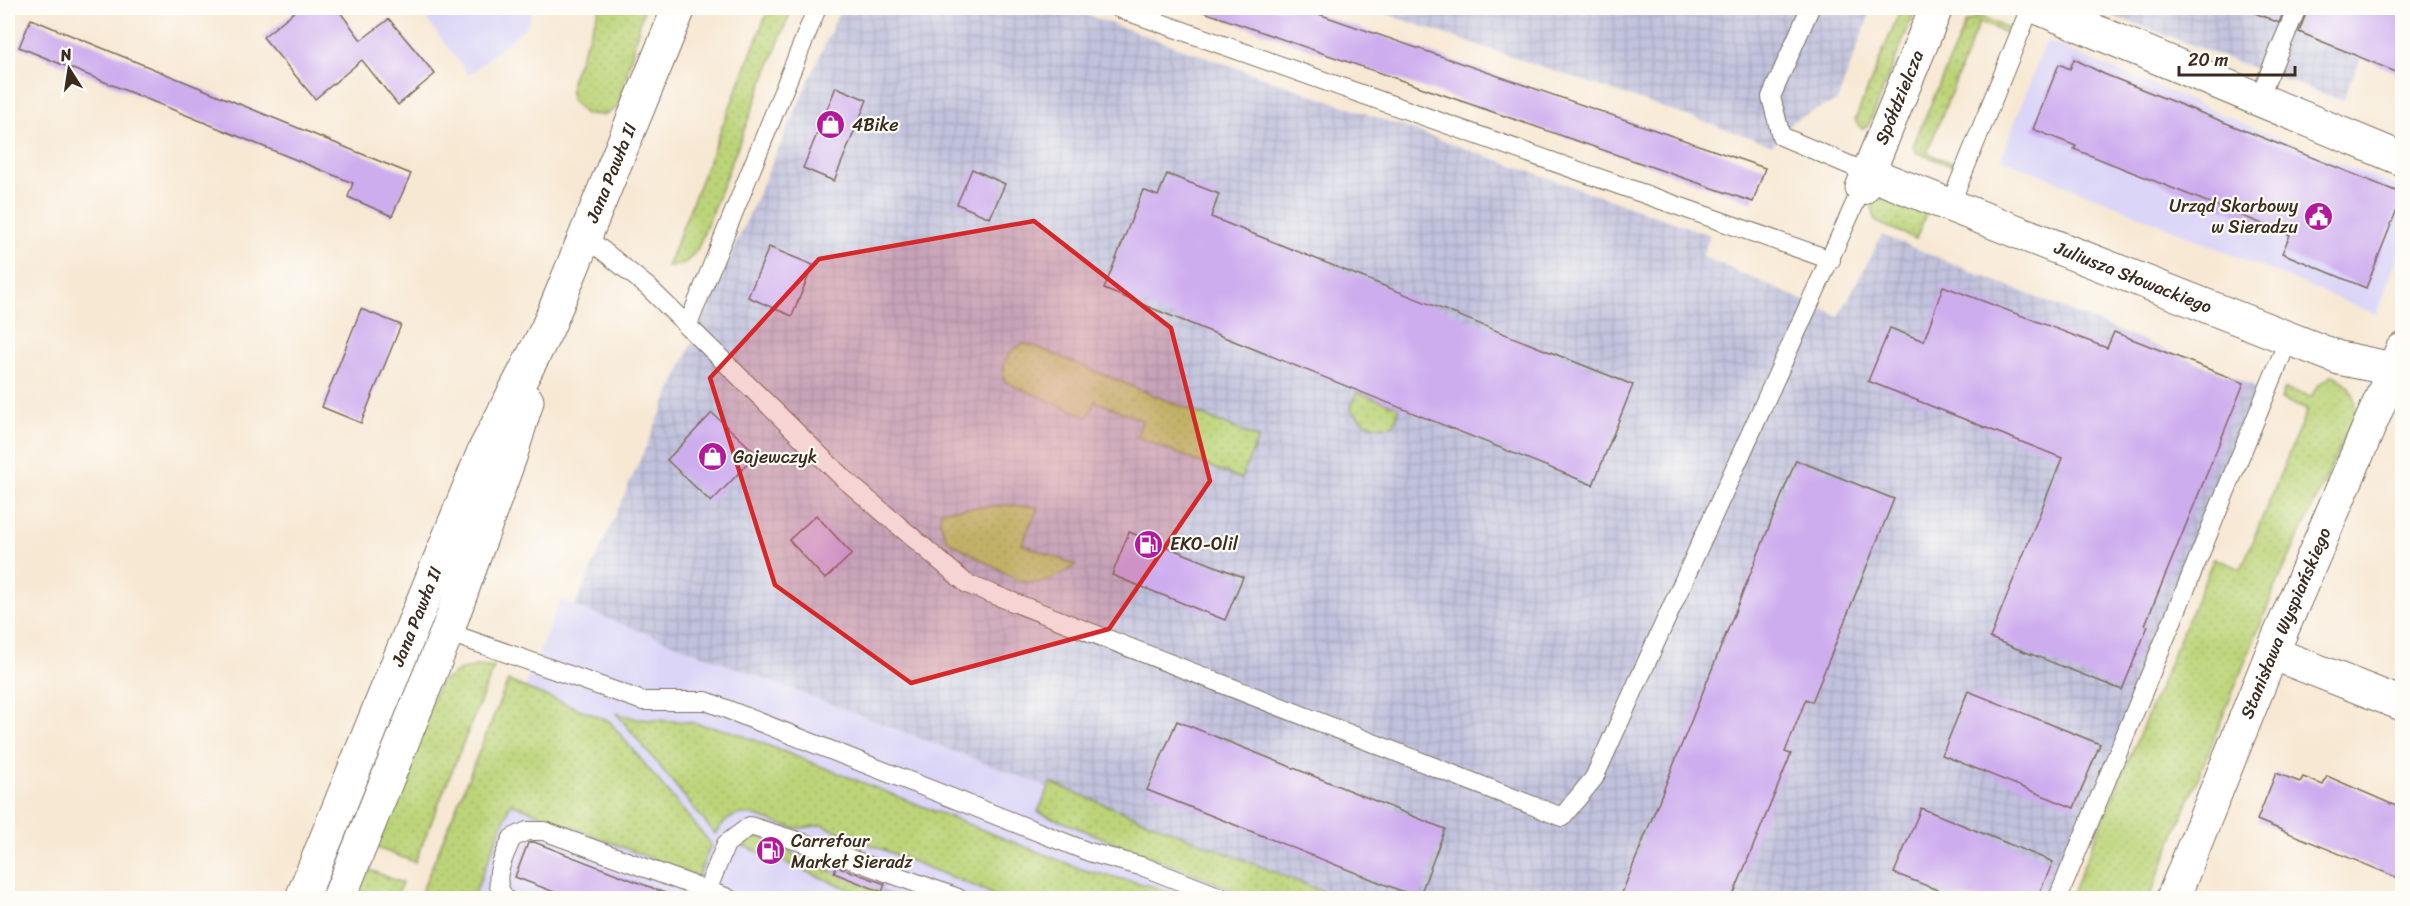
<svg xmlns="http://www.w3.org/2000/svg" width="2410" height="906" font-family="Sriracha,sans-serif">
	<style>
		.built { fill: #dbd6f7 }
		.industrial { fill: url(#industrial-grid) }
		.grass { fill: url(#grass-dots); stroke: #7c7f4b; stroke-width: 1.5 }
		.building { fill: #ceadee }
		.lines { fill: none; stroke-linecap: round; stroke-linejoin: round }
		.lane-casing { stroke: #7d6c5d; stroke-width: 20 }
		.street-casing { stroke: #7d6c5d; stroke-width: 35 }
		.secondary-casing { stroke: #7d6c5d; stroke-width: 35 }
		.lane { stroke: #fff; stroke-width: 18 }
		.street { stroke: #fff; stroke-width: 33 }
		.secondary { stroke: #fff; stroke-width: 33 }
		.marked { fill: #d62828; fill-opacity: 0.2; stroke: #d62828; stroke-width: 4.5; stroke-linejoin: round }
		.labels { text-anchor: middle; stroke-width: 4.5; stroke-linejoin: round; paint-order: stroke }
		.street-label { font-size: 18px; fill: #3b2a1e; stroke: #fdfcf7 }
		.poi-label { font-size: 18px; fill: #3b2a1e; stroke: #fdfcf7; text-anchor: start }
	</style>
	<defs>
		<pattern id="industrial-grid" width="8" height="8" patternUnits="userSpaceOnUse" patternTransform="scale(1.5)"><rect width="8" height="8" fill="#c1c2dd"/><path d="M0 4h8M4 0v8" fill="none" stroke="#a7a7bd"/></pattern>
		<pattern id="grass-dots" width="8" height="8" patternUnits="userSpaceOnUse" patternTransform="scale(1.5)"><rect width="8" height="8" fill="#bcd478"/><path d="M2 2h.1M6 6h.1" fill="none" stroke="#a2b667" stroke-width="1.8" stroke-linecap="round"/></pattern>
	</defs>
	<rect width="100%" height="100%" fill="#fdfcf7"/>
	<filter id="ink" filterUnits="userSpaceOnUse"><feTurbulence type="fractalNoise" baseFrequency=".0167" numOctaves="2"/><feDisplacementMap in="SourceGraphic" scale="12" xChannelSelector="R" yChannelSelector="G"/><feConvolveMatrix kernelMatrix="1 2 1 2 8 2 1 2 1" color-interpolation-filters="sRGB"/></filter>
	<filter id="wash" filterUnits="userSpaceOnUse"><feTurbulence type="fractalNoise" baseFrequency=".008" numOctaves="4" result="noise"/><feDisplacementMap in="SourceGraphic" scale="24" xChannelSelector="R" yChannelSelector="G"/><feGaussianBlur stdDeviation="1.35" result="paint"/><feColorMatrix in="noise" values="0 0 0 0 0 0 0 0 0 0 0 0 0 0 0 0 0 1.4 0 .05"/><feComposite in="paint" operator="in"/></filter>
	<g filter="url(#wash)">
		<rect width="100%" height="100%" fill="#f7e8d3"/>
		<!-- built -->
		<g class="built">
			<path d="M 418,8 L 534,8 L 527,26 L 469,75 Z"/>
			<path d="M 2046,41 L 2402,189 L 2402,243 L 2377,315 L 2001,158 Z"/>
			<path d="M 560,600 L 1337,898 L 441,898 Z"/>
		</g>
		<!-- industrial -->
		<g class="industrial">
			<path d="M 841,8 L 1067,8 L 1710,235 L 1702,256 L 1839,316 L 1882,235 L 2257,387 L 2056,898 L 1337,898 L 575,606 Z"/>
			<path d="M 1368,8 L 1872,8 L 1837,101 L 1794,120 L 1773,145 Z"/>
			<path d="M 2092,8 L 2381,8 L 2343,101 Z"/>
		</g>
		<!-- grass -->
		<g class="grass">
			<path d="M 600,8 L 644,8 L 618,107 L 604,115 L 585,114 L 571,100 L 571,81 Z"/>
			<path d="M 769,8 L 792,8 L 697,250 L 684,264 L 667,267 Z"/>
			<path d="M 1901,8 L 1916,8 L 1869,124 L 1862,129 L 1855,120 Z"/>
			<path d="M 1979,16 L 2008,28 L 2006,33 L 1979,22 L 1927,153 L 1954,164 L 1953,167 L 1916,152 L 1913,146 L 1966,22 Z"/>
			<path d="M 1881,197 L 1893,197 L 1927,211 L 1916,239 L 1876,222 L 1871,203 Z"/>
			<path d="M 1024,344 L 1034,346 L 1258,438 L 1241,479 L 1137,437 L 1142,420 L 1095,401 L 1088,417 L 1005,382 C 1000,366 1007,350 1024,344 Z"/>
			<path d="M 2333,375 C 2351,383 2356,395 2355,415 L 2273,593 L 2149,898 L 2070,898 L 2214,558 L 2241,569 L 2307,410 L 2281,399 L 2285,389 L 2312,396 L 2317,386 Z"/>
			<path d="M 1357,392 L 1399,407 L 1394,425 C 1376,430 1361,423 1351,408 Z"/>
			<path d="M 1009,505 L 1038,507 L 1022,544 L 1076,565 C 1057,578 1042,587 1019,581 L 947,540 L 940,521 L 941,510 Z"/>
			<path d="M 476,666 L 494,667 L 415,862 L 372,846 L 439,684 L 460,670 Z"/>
			<path d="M 508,681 L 609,721 L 711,844 L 698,877 L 511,803 L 473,898 L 419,898 Z"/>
			<path d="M 616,713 L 637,719 L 689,722 L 734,732 L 1084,870 L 1160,888 L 1188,898 L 998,898 L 986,891 L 822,825 C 814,826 803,829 794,828 C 761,822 740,797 715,834 Z"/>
			<path d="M 1051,783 L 1339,898 L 1254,898 L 1038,812 Z"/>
			<path d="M 760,837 L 787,847 L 796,857 L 898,898 L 871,898 L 741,845 L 744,840 Z"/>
			<path d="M 365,868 L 402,883 L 396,898 L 353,898 Z"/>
		</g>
		<g id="blocks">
			<!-- building -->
			<g class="building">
				<path d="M 299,8 L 337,8 L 361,40 L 389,19 L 435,74 L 398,105 L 362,60 L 315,99 L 263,37 Z"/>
				<path d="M 1205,8 L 1301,8 L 1765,168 L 1753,202 L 1204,12 Z"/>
				<path d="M 2243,8 L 2285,8 L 2279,23 Z"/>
				<path d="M 2308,8 L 2403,8 L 2403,75 L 2299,32 Z"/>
				<path d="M 31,19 L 411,174 L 392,216 L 348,197 L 353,183 L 19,47 Z"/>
				<path d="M 2074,59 L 2104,74 L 2403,194 L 2366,288 L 2282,253 L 2290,235 L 2074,149 L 2076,146 L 2033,129 L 2059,64 L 2070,69 Z"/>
				<path d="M 836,87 L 867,100 L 834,181 L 803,168 Z"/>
				<path d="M 972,169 L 1005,184 L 990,218 L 957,204 Z"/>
				<path d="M 1167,174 L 1219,194 L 1211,217 L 1633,385 L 1593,485 L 1104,289 L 1143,190 L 1158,196 Z"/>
				<path d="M 769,247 L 813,265 L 792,316 L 748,297 Z"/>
				<path d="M 1943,286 L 2107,348 L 2114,332 L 2244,383 L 2145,625 L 2148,626 L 2122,690 L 1990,638 L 2062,458 L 1868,381 L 1890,328 L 1924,341 Z"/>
				<path d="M 361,309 L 401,325 L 361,423 L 322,407 Z"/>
				<path d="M 712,413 L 757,454 L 711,502 L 667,460 Z"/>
				<path d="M 1796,460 L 1894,499 L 1812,702 L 1806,699 L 1785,752 L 1791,754 L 1732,898 L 1620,898 Z"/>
				<path d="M 816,515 L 852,554 L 825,579 L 789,540 Z"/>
				<path d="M 1129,532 L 1243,577 L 1225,620 L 1112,575 Z"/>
				<path d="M 1968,691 L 2100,744 L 2074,808 L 1942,755 Z"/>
				<path d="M 1177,721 L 1445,829 L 1419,898 L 1147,790 Z"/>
				<path d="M 2276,773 L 2300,782 L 2303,777 L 2323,785 L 2327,776 L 2403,809 L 2403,880 L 2257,820 Z"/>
				<path d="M 1921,808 L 2053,862 L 2037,898 L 1958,898 L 1894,873 Z"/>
				<path d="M 534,842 L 673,896 L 673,898 L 570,898 L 515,877 L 528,843 Z"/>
				<path d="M 836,866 L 885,884 L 882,892 L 834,873 Z"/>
			</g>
		</g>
	</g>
	<g filter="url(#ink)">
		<use href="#blocks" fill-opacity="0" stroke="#7d6c5d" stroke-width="1.5"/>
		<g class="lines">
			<defs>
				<g id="lane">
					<path d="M 1118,8 L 1831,260"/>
					<path d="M 1810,8 L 1771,97 L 1781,136 L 1868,173"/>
					<path d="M 2259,98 L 2297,8"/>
					<path d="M 1950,205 L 2030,8"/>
					<path d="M 586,237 L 648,287 L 843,478 L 967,584 L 1562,817 L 1594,778 L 1862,188"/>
					<path d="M 687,327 L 817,8"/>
					<path d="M 441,630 L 643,701 L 706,701 L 1089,852 L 1144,867 L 1223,898"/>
					<path d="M 505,898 C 490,880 504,857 512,838 L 527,831 L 544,831 L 728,898"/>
					<path d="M 704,898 L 726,844 L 750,826 L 820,848 L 958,898"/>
					<path d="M 2058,898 L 2289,338"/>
				</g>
				<g id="street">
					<path d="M 2039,8 L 2402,159"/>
					<path id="s1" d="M 1868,173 L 2339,358 L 2402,371"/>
					<path id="s2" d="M 1862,188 L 1936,8"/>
					<path d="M 2272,653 L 2402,704"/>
					<path id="s3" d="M 2173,898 L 2272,653 L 2402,350"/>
				</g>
				<g id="secondary">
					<path id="s4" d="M 302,898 L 484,451 L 547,329 L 679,8"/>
					<path d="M 339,898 L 447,632 L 511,454 L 527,401"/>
				</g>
			</defs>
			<!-- lane casing -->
			<use href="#lane" class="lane-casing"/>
			<!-- street casing -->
			<use href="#street" class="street-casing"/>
			<!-- secondary casing -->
			<use href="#secondary" class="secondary-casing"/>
			<!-- lane -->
			<use href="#lane" class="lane"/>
			<!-- street -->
			<use href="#street" class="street"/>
			<!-- secondary -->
			<use href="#secondary" class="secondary"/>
		</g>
	</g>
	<!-- marked area -->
	<path class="marked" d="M 1034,221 L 1171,328 L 1210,481 L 1109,629 L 911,683 L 775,585 L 710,378 L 819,259 Z"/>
	<!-- icons -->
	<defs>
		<symbol id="shop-disc" viewBox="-11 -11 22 22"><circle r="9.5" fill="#b5179e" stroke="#fdfcf7"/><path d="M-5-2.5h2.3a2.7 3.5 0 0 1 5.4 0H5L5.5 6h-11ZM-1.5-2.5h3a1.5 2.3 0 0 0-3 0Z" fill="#fff"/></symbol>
		<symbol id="civic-disc" viewBox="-11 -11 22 22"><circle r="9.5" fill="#b5179e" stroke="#fdfcf7"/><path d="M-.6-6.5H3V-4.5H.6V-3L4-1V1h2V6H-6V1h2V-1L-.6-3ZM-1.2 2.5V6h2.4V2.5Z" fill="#fff"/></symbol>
		<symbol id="fuel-disc" viewBox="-11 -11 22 22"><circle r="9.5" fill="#b5179e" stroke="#fdfcf7"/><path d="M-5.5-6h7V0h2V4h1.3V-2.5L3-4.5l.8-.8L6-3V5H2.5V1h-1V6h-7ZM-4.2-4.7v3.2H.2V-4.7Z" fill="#fff"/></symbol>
	</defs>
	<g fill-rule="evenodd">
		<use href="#shop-disc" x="814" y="108" width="33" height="33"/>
		<use href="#civic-disc" x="2302" y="200" width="33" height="33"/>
		<use href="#shop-disc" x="696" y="440" width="33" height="33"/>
		<use href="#fuel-disc" x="1132" y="528" width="33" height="33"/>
		<use href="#fuel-disc" x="754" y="834" width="33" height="33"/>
	</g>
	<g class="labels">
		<!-- street labels -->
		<g class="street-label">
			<text dy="6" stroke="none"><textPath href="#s2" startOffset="98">Spółdzielcza</textPath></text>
			<text dy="6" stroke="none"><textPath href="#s4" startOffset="789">Jana Pawła II</textPath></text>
			<text dy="6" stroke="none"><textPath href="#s1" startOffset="285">Juliusza Słowackiego</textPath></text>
			<text dy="6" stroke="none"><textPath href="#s4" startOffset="304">Jana Pawła II</textPath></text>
			<text dy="6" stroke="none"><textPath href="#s3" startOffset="297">Stanisława Wyspiańskiego</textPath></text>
		</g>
		<!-- poi labels -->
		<g class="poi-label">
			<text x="852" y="131">4Bike</text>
			<text x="2298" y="212" text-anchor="end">Urząd Skarbowy<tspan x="2298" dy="21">w Sieradzu</tspan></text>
			<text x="733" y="463">Gajewczyk</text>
			<text x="1170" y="550">EKO-Olil</text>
			<text x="791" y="847">Carrefour<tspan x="791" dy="21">Market Sieradz</tspan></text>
		</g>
	</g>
	<!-- margin -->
	<rect width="2410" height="906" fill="none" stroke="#fdfcf7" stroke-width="30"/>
	<!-- north arrow -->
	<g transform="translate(69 69) rotate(348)" stroke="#fdfcf7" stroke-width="4.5" paint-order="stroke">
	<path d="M0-4.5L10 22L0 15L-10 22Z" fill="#3b2a1e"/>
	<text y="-9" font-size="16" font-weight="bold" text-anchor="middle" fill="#3b2a1e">N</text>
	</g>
	<!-- scale -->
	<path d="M2179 66v9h116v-9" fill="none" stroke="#3b2a1e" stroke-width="3"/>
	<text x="2188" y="66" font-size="18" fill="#3b2a1e" stroke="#fdfcf7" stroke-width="4.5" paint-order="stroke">20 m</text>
</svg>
